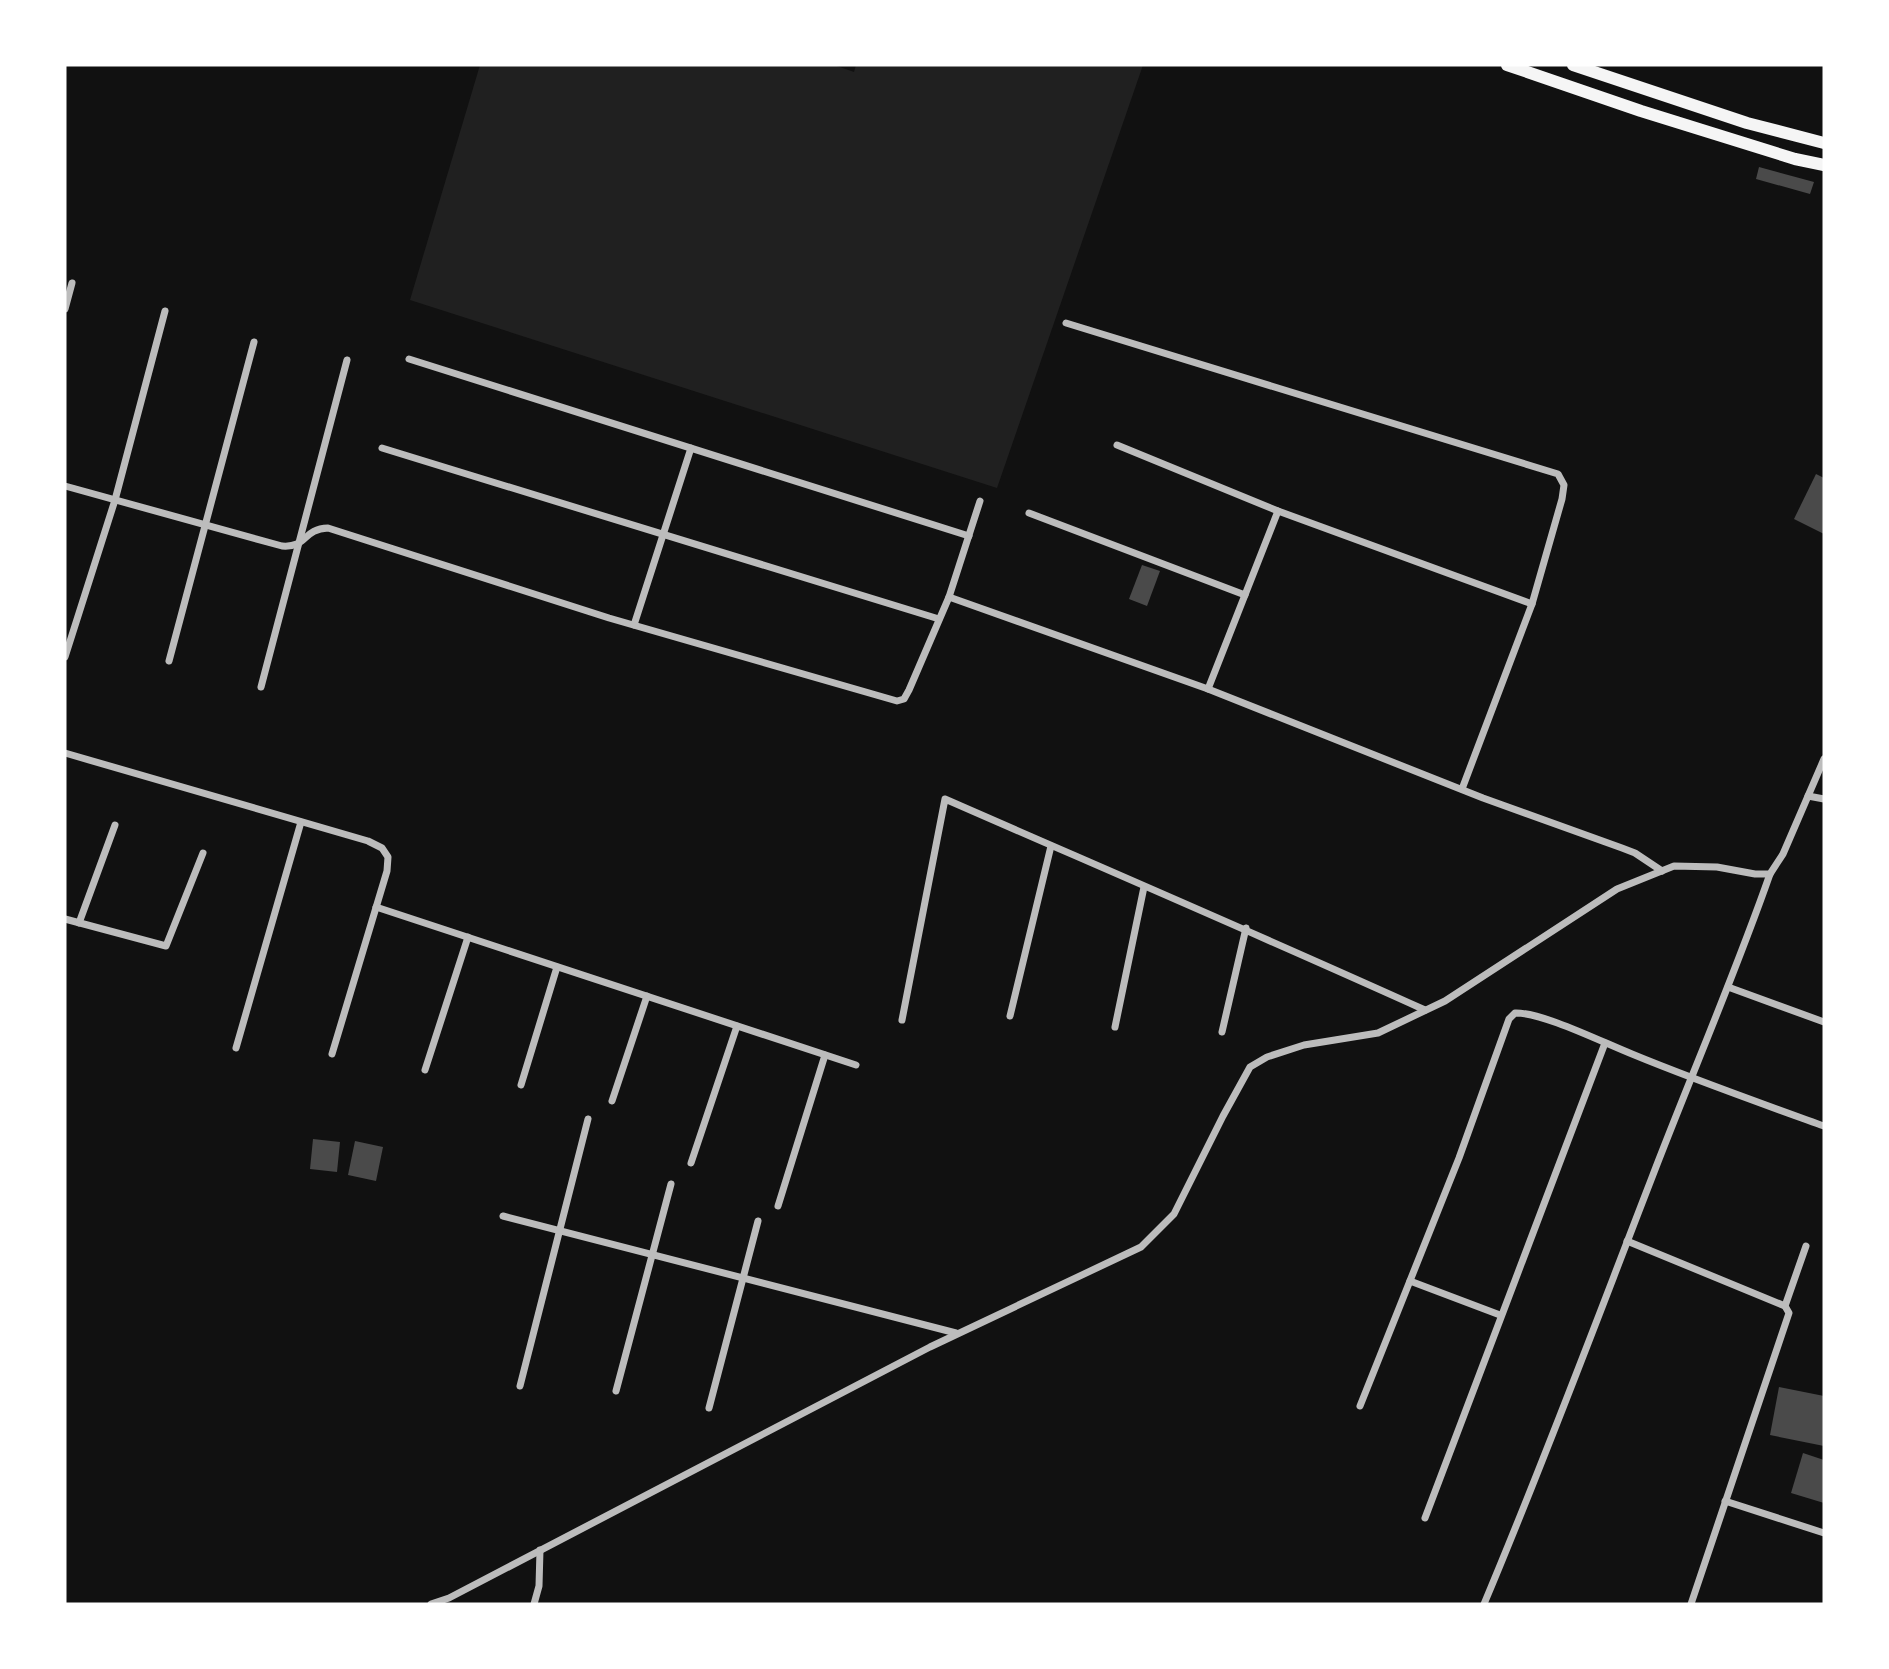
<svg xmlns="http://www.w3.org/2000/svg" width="1889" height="1669" font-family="Jost,sans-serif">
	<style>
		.green { fill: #202020 }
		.building { fill: #4a4a4a }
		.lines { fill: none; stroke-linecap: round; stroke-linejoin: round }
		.minor { stroke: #bcbcbc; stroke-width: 7 }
		.primary { stroke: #f5f5f5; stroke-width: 12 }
	</style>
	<rect width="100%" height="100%" fill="#111"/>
	<!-- green -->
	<path class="green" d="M 480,65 L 834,65 L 854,72 L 856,65 L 1143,65 L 997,488 L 410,300 Z"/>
	<!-- building -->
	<g class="building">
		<path d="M 1759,167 L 1814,182 L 1810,194 L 1756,179 Z"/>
		<path d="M 1816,474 L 1824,478 L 1824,534 L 1794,519 Z"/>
		<path d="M 1142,565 L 1160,571 L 1147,606 L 1129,599 Z"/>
		<path d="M 313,1139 L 340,1142 L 337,1172 L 310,1169 Z"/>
		<path d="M 355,1141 L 383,1147 L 376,1181 L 348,1175 Z"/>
		<path d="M 1779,1387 L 1824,1396 L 1824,1446 L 1770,1435 Z"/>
		<path d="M 1803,1453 L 1824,1460 L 1824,1503 L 1791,1493 Z"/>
	</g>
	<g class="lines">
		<!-- minor -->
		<g class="minor">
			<path d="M 65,309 L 72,283"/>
			<path d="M 1066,323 L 1558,474 L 1564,485 L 1562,499 L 1532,604 L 1462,789"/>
			<path d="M 409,359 L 969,536"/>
			<path d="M 1117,445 L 1278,511 L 1532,604"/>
			<path d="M 382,448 L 939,619"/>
			<path d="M 65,486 L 282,546 C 308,548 302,529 328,528 L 609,618 L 897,701 L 904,699 L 909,690 L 949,597 L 980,501"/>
			<path d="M 1029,513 L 1245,595"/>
			<path d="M 949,597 L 1208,689 L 1483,798 L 1622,848 L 1635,853 L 1662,871"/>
			<path d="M 634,625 L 691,448"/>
			<path d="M 65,657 L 115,500 L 165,311"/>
			<path d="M 169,661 L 254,342"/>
			<path d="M 261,687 L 347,360"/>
			<path d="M 1208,689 L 1278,511"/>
			<path d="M 65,753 L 368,841 L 382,848 L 388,857 L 387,871 L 332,1054"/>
			<path d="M 1808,796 L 1824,799"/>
			<path d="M 376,907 L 856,1065"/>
			<path d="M 65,919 L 166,946 L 203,853"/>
			<path d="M 79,923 L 115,825"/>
			<path d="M 1728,987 L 1824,1022"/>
			<path d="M 1010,1016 L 1051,846"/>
			<path d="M 902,1020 L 945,799 C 1105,869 1266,938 1425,1010"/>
			<path d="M 1115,1027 L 1144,887"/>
			<path d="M 1222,1032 L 1246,928"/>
			<path d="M 236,1048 L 301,822"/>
			<path d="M 425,1070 L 468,937"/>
			<path d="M 521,1085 L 557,967"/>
			<path d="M 612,1101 L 647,996"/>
			<path d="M 691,1163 L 737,1026"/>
			<path d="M 778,1206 L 825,1055"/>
			<path d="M 503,1216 L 956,1333"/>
			<path d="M 1627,1241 L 1785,1306 L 1789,1313 L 1691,1604"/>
			<path d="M 1410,1281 L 1500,1315"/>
			<path d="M 1785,1306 L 1806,1246"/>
			<path d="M 520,1386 L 588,1119"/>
			<path d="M 616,1391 L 671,1184"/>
			<path d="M 1360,1406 L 1459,1158 L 1509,1019 L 1515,1013 C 1542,1012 1604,1043 1632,1054 C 1695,1080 1760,1103 1824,1126"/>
			<path d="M 709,1408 L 758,1221"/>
			<path d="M 1725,1501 L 1824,1533"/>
			<path d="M 1425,1518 L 1605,1043"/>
			<path d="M 431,1604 L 449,1598 L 930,1347 L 1141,1247 L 1174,1214 L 1223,1116 L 1250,1067 L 1267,1057 L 1304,1045 L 1378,1033 L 1445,1001 L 1617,889 L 1674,866 L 1717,867 L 1755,874 L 1770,874 L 1783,854 L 1824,759"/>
			<path d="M 534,1604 L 539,1586 L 540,1550"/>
			<path d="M 1484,1604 C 1543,1464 1596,1322 1651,1180 C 1690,1078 1734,977 1770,874"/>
		</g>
		<!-- primary -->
		<g class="primary">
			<path d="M 1507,65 L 1641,111 L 1795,159 L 1824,165"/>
			<path d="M 1573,65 L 1747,123 L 1824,143"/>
		</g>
	</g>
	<!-- border -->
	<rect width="1889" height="1669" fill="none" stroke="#ffffff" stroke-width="133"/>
</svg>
